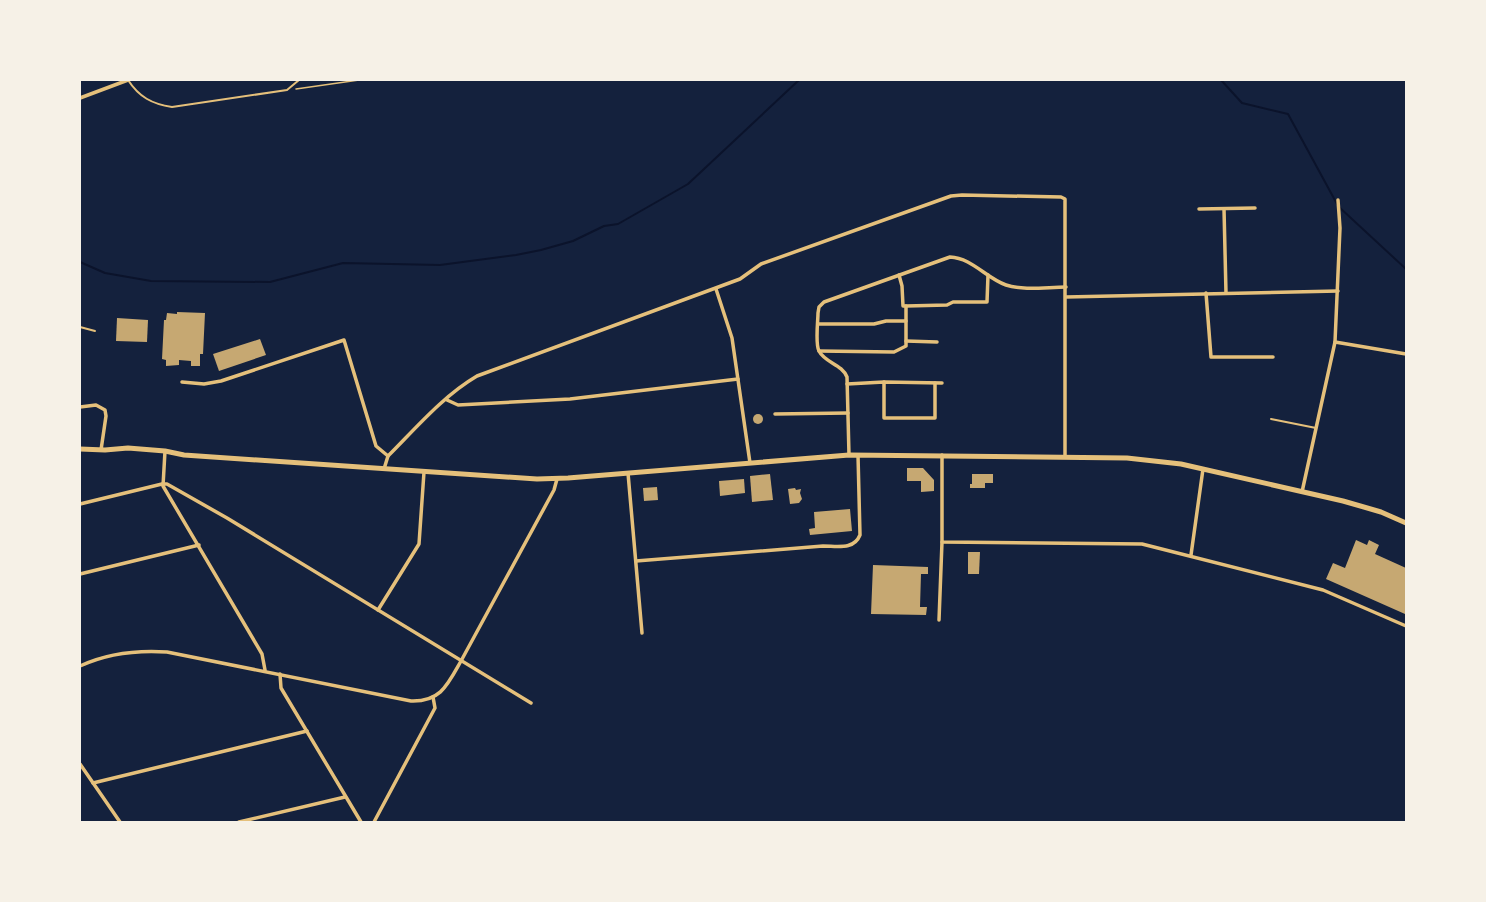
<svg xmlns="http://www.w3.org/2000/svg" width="1486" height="902" font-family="Roboto,sans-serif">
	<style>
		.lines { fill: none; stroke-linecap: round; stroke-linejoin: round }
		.stream { stroke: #0b132b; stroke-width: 2 }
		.building { fill: #c6a872 }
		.path { stroke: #e5c07b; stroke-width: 1.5 }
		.service { stroke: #e5c07b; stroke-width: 2 }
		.minor { stroke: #e5c07b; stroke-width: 3.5 }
		.secondary { stroke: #e5c07b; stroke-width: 5 }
	</style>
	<rect width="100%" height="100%" fill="#14213d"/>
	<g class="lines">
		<!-- stream -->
		<g class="stream">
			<path d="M 1221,80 L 1242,103 L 1288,114 L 1337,204"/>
			<path d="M 1339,207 L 1406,269"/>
			<path d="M 80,262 L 105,273 L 151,281 L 270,282 L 343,263 L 440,265 L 516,255 L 541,250 L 573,241 L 604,226 L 618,224 L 688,184 L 799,80"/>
		</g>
	</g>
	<!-- building -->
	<g class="building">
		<path d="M 177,312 L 205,313 L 203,354 L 200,354 L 200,366 L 191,366 L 191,361 L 179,360 L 179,365 L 166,366 L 166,360 L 162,359 L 164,320 L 166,320 L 167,313 L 177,314 Z"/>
		<path d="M 117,318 L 148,320 L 147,342 L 116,341 Z"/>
		<path d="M 260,339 L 266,355 L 219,371 L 213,354 Z"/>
		<circle cx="758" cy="419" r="5"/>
		<path d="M 907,468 L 923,468 L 934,480 L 934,491 L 921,492 L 921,481 L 907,481 Z"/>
		<path d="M 770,474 L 773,500 L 752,502 L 750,476 Z"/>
		<path d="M 972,474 L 993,474 L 993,483 L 985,483 L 985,488 L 970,488 L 970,484 L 972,484 Z"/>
		<path d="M 744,479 L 745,493 L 720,496 L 719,481 Z"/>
		<path d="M 657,487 L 658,500 L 644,501 L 643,488 Z"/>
		<path d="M 795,488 L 796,490 L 801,489 L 800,493 L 802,499 L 799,503 L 790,504 L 788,489 Z"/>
		<path d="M 850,509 L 852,531 L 810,535 L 809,529 L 815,528 L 814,512 Z"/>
		<path d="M 1356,540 L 1367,545 L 1369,540 L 1379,545 L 1375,554 L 1406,568 L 1405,614 L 1326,579 L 1333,563 L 1345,568 Z"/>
		<path d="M 968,552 L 980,552 L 979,574 L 968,574 Z"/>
		<path d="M 873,565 L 928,567 L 928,574 L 921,574 L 920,607 L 927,607 L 926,615 L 871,614 Z"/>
	</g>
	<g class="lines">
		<!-- path -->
		<path class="path" d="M 296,89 L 359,80"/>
		<!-- service -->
		<g class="service">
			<path d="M 128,80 C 139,97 152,104 172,107 L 287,90 L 299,80"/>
			<path d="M 80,327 L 95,331"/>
			<path d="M 1271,419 L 1316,428"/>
		</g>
		<!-- minor -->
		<g class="minor">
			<path d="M 80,98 L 128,80"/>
			<path d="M 1199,209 L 1255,208"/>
			<path d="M 1224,209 L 1226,293"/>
			<path d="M 716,289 L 732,338 L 750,463"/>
			<path d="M 1206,293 L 1211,357 L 1273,357"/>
			<path d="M 1066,297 L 1338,291"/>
			<path d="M 906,306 L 947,305 L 953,302 L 987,302 L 988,275"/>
			<path d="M 818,324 L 874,324 L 886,321 L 906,321"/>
			<path d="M 906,341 L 937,342"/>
			<path d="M 1335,342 L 1406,354"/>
			<path d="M 819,351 L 894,352 L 906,346 L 906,306 L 903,306 L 902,286 L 899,275"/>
			<path d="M 182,382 L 204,384 L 221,381 L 344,340 L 376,446 L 388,456 L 384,469"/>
			<path d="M 884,382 L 884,418 L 935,418 L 935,383"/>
			<path d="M 847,384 L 884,382 L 942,383"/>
			<path d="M 447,400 L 458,405 L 570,399 L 738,379"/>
			<path d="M 80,407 L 96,405 L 105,410 L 106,416 L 101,450"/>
			<path d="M 775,414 L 848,413"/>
			<path d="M 165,451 L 163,486 L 262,654 L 265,670"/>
			<path d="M 849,455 L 847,377 C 842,364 825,363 819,351 C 815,344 818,321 818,313 L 819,307 L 824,302 L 950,257 C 972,258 986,278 1006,285 C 1024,291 1047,287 1066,287"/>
			<path d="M 942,455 L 942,542 L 1142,544 L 1323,590 L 1406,626"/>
			<path d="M 388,456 C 416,428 443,396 477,376 L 740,279 L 761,264 L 951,196 L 962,195 L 1061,197 L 1065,199 L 1065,457"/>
			<path d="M 628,473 L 642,633"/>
			<path d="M 1302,492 L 1335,342 L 1340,228 L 1338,200"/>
			<path d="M 80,504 L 162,484 L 167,484 L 227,518 L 531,703"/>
			<path d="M 1191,555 L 1203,469"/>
			<path d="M 636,561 L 823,546 C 838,546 854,550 860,535 L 858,455"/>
			<path d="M 80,574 L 199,545"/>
			<path d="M 378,610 L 419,544 L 424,472"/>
			<path d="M 939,620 L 942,542"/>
			<path d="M 80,666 C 108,653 137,650 167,652 L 411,701 C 441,702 448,684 461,661 L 554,490 L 557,479"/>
			<path d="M 280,674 L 281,688 L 361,822"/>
			<path d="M 80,764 L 120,822"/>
			<path d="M 93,783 L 307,731"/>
			<path d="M 239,822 L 345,797"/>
			<path d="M 374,822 L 435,708 L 433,697"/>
		</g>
		<!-- secondary -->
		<path class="secondary" d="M 80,449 L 105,450 L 128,448 L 165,451 L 184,455 L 537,479 L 568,478 L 849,455 L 1127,458 L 1181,464 L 1343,501 L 1381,512 L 1406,523"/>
	</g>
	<!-- border -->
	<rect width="1486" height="902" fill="none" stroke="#f6f1e7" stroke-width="162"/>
</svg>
